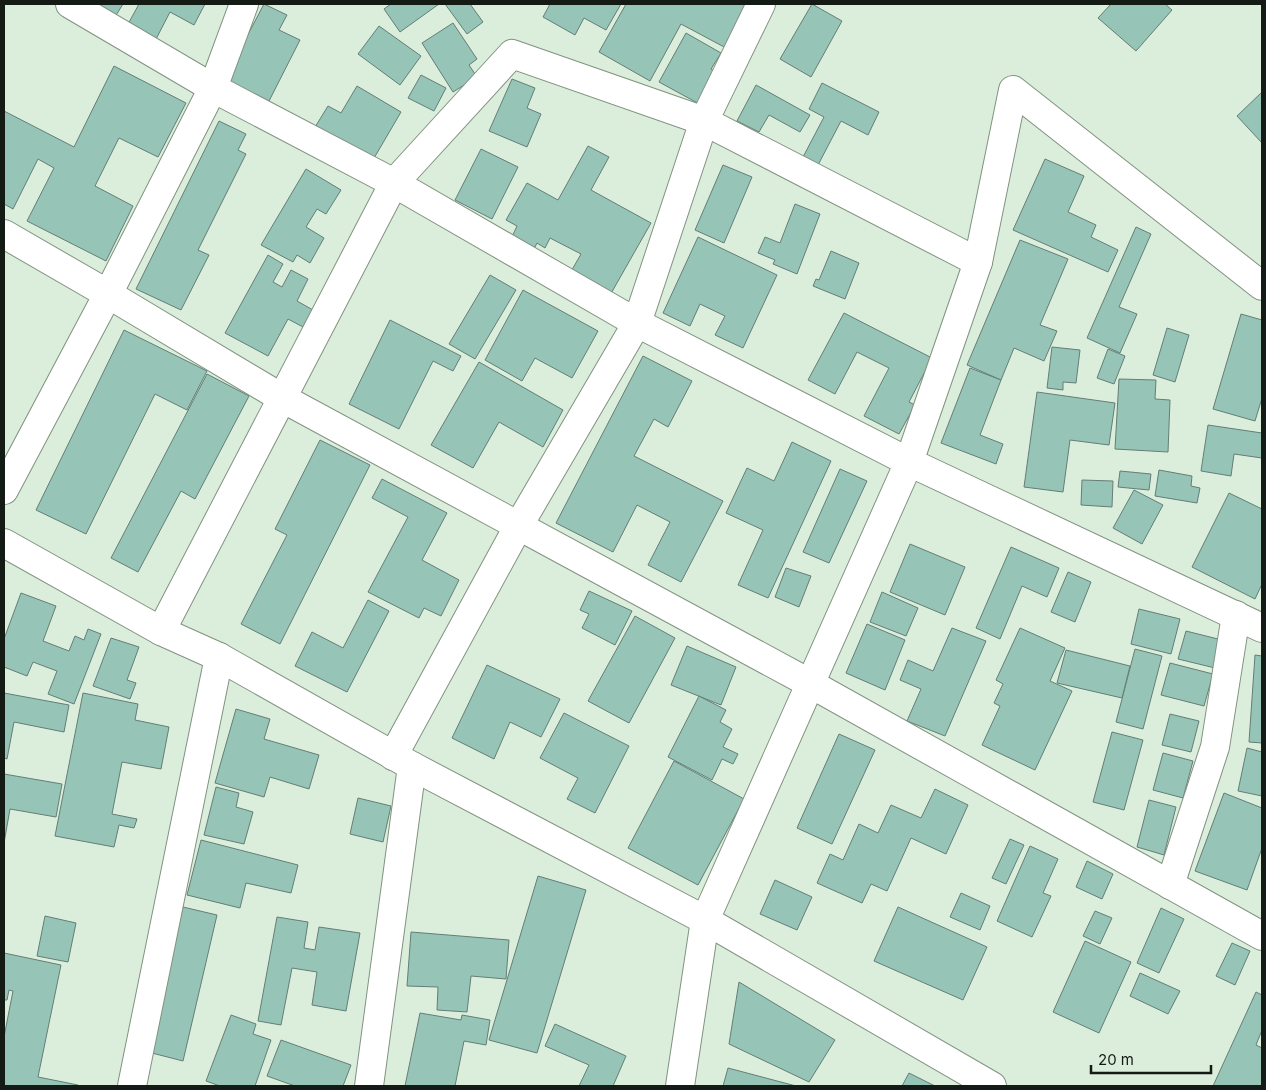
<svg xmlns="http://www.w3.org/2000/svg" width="1266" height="1090" font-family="Inter,sans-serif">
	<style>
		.building { fill: #96c4b6; stroke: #647e77 }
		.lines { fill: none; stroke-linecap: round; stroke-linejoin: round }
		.minor-casing { stroke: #819281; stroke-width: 30 }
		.minor { stroke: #fff; stroke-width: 28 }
	</style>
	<rect width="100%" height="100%" fill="#dbeedb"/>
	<!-- building -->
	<g class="building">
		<path d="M 94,4 L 123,4 L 115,17 Z"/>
		<path d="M 139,4 L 205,4 L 194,25 L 170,12 L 155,41 L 127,26 Z"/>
		<path d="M 264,4 L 287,15 L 279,30 L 300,40 L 268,103 L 224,80 Z"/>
		<path d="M 391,4 L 439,4 L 400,32 L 384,9 Z"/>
		<path d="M 445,4 L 470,4 L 483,22 L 467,34 Z"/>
		<path d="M 550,4 L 621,4 L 606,30 L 584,18 L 575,35 L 543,17 Z"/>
		<path d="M 626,4 L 743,4 L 749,7 L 726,48 L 681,24 L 650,81 L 599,52 Z"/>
		<path d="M 812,4 L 842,21 L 811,77 L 780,59 Z"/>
		<path d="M 1111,4 L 1165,4 L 1172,10 L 1136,51 L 1098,18 Z"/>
		<path d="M 453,23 L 477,59 L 469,65 L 477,77 L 453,92 L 422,43 Z"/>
		<path d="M 379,26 L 421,56 L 400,85 L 358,54 Z"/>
		<path d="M 686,33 L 721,53 L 711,69 L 720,74 L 703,106 L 659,82 Z"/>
		<path d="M 114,66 L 186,103 L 158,157 L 119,138 L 95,186 L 133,206 L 106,261 L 27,221 L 54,168 L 38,159 L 13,209 L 4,204 L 4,111 L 74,147 Z"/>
		<path d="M 421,75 L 446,88 L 434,111 L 408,98 Z"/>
		<path d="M 512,79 L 535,88 L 527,108 L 541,114 L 527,147 L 489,131 Z"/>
		<path d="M 822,83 L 879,112 L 868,135 L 841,121 L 818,165 L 803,157 L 824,117 L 809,109 Z"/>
		<path d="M 756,85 L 810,115 L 800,132 L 769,115 L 759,132 L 737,121 Z"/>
		<path d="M 357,86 L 401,112 L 370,165 L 312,132 L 328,106 L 341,113 Z"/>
		<path d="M 1262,92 L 1262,143 L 1237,116 Z"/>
		<path d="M 219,121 L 246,134 L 238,150 L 246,154 L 198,250 L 209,255 L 181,310 L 136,289 Z"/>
		<path d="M 588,146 L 609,157 L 591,190 L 651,223 L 609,297 L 569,275 L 581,254 L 550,238 L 545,248 L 537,243 L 532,253 L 510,241 L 517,226 L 506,220 L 527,183 L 558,200 Z"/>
		<path d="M 481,149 L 518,167 L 492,219 L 455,200 Z"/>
		<path d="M 1045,159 L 1084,176 L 1068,212 L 1096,225 L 1091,237 L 1118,250 L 1108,272 L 1013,230 Z"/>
		<path d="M 723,165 L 752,177 L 724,243 L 695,230 Z"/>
		<path d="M 306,169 L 341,190 L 326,214 L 317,209 L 306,227 L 324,238 L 310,263 L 297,255 L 293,262 L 261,245 Z"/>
		<path d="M 795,204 L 820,214 L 797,274 L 773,264 L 775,260 L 758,253 L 765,237 L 780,243 Z"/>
		<path d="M 1136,227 L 1151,234 L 1119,307 L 1137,314 L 1120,353 L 1087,338 Z"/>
		<path d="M 698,237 L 777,275 L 743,348 L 715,335 L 725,316 L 700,304 L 690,326 L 663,313 Z"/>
		<path d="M 1020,240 L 1068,259 L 1040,325 L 1057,331 L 1044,361 L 1014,348 L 1001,380 L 967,365 Z"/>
		<path d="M 831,251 L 859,263 L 845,299 L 813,286 L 816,279 L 819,280 Z"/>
		<path d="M 268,255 L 283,264 L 273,282 L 282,287 L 291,270 L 308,279 L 297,301 L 313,310 L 303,327 L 288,319 L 268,356 L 225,333 Z"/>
		<path d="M 490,275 L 516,290 L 475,359 L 449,344 Z"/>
		<path d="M 523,290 L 598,331 L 572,378 L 535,358 L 522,381 L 485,360 Z"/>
		<path d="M 844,313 L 932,358 L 909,402 L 915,405 L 899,434 L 864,416 L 889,368 L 857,352 L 835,394 L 808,380 Z"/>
		<path d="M 1241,314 L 1262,320 L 1262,398 L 1255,421 L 1213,409 Z"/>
		<path d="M 390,320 L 461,356 L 453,371 L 433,361 L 399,429 L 349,404 Z"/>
		<path d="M 1167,328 L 1189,335 L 1175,382 L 1153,375 Z"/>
		<path d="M 124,330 L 207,371 L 187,410 L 155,394 L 86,534 L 36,510 Z"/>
		<path d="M 1052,347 L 1080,350 L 1076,383 L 1063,382 L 1063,390 L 1047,388 Z"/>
		<path d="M 1108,349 L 1125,356 L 1114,384 L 1097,378 Z"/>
		<path d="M 643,356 L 692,381 L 668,427 L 654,419 L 634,456 L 723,501 L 681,582 L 648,565 L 670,522 L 637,505 L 613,552 L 556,523 Z"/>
		<path d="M 479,362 L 563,410 L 543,447 L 499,422 L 473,468 L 431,445 Z"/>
		<path d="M 970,368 L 1001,380 L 980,435 L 1003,444 L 996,464 L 941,443 Z"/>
		<path d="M 207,374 L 249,396 L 195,499 L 181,491 L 138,572 L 111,558 Z"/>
		<path d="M 1119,379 L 1156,380 L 1155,399 L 1170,400 L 1168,452 L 1115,449 Z"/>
		<path d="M 1037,392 L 1115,403 L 1109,445 L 1070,440 L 1063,492 L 1024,487 Z"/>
		<path d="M 1208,425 L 1262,433 L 1262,458 L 1234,454 L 1231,476 L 1201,471 Z"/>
		<path d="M 320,440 L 370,465 L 280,644 L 241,624 L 287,535 L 275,529 Z"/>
		<path d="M 792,442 L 831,461 L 768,598 L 738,585 L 763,530 L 726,513 L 747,468 L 774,481 Z"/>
		<path d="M 840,469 L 867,481 L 829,563 L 803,552 Z"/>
		<path d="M 1159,470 L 1192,476 L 1191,486 L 1200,488 L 1197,503 L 1155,496 Z"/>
		<path d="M 1120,471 L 1151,474 L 1149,490 L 1118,487 Z"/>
		<path d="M 382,479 L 447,513 L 422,560 L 459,580 L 441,616 L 424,608 L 419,618 L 368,592 L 408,517 L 372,498 Z"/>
		<path d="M 1082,480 L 1113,481 L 1112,507 L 1081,505 Z"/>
		<path d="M 1134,490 L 1163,505 L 1142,544 L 1113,528 Z"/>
		<path d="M 1229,493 L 1262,509 L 1262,584 L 1255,599 L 1192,567 Z"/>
		<path d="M 910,544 L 965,567 L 945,615 L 890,592 Z"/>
		<path d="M 1011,547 L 1059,568 L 1047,597 L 1022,586 L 1000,639 L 976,628 Z"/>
		<path d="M 786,568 L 811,576 L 799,607 L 775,597 Z"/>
		<path d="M 1068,572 L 1091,582 L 1075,622 L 1051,612 Z"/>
		<path d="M 589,591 L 632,611 L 615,645 L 582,628 L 589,614 L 580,610 Z"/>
		<path d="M 882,592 L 918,608 L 906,636 L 870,622 Z"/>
		<path d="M 21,593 L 56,606 L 43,641 L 69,651 L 75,636 L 84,640 L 88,629 L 101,634 L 74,704 L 48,694 L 57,671 L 33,662 L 27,676 L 4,667 L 4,639 Z"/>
		<path d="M 368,600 L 389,611 L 347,692 L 295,666 L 312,632 L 343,648 Z"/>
		<path d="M 1139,609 L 1180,619 L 1171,654 L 1131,644 Z"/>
		<path d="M 635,616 L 675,638 L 629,723 L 588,701 Z"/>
		<path d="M 867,624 L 905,640 L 885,690 L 846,673 Z"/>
		<path d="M 952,628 L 986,641 L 945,736 L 907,721 L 921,689 L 900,680 L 908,660 L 933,671 Z"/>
		<path d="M 1020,628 L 1065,648 L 1050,681 L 1072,691 L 1035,770 L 982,745 L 1000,706 L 994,703 L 1003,684 L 996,680 Z"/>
		<path d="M 1186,631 L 1222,640 L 1215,668 L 1178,659 Z"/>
		<path d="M 111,638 L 139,647 L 127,680 L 136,683 L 130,699 L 93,686 Z"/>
		<path d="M 687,646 L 736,667 L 721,705 L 671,685 Z"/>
		<path d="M 1135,649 L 1162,656 L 1143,729 L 1116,722 Z"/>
		<path d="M 1066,650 L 1130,666 L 1122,698 L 1057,683 Z"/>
		<path d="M 1255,655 L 1262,656 L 1262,743 L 1249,742 Z"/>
		<path d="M 1170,663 L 1213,674 L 1204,706 L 1161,695 Z"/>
		<path d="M 487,665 L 560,699 L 541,737 L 510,722 L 494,759 L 452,738 Z"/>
		<path d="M 4,693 L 69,705 L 64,732 L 14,722 L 7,759 L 4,758 Z"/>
		<path d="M 83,693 L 138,704 L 135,720 L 169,727 L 161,769 L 122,762 L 112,814 L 137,819 L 134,828 L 119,825 L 114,847 L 55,836 Z"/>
		<path d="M 699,696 L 726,710 L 720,722 L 732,729 L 723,747 L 738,754 L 733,764 L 722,759 L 712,780 L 668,757 Z"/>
		<path d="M 236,709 L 270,719 L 264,739 L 319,755 L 309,789 L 270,777 L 264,797 L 215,783 Z"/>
		<path d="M 564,713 L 629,746 L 595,813 L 567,799 L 578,778 L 540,758 Z"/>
		<path d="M 1170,714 L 1199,721 L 1191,752 L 1162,745 Z"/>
		<path d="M 1112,732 L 1143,740 L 1124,810 L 1093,802 Z"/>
		<path d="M 839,734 L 875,750 L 832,844 L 797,828 Z"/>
		<path d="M 1247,748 L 1262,752 L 1262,796 L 1238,791 Z"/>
		<path d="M 1163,753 L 1193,761 L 1183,798 L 1153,790 Z"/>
		<path d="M 674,761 L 744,799 L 698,885 L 628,848 Z"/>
		<path d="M 4,774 L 62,784 L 56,817 L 10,809 L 4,843 Z"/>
		<path d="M 216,787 L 239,793 L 236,807 L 253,812 L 244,844 L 204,835 Z"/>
		<path d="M 935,789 L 968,805 L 946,854 L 911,838 L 887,891 L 871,884 L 862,903 L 817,883 L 830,854 L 843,860 L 859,824 L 878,833 L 891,805 L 921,818 Z"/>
		<path d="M 1224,793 L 1262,808 L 1262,848 L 1247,890 L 1195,871 Z"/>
		<path d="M 358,798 L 391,806 L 383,842 L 350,834 Z"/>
		<path d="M 1149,800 L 1176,807 L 1164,855 L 1137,847 Z"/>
		<path d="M 1010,839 L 1024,845 L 1006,884 L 992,878 Z"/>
		<path d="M 201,840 L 298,865 L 291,893 L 246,883 L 240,908 L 187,895 Z"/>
		<path d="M 1030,846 L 1058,859 L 1043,893 L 1051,896 L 1032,937 L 997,921 Z"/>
		<path d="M 1087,861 L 1113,874 L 1102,899 L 1076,887 Z"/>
		<path d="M 538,876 L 586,890 L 537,1053 L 489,1040 Z"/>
		<path d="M 775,880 L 812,897 L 797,930 L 760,914 Z"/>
		<path d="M 961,893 L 990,906 L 980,930 L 950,917 Z"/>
		<path d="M 183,907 L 217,915 L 183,1061 L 148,1052 Z"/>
		<path d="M 898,907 L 987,947 L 963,1000 L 874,961 Z"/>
		<path d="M 1161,908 L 1184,919 L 1159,973 L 1137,963 Z"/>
		<path d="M 1095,911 L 1112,918 L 1100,944 L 1083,936 Z"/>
		<path d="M 45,916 L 76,923 L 68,962 L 37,956 Z"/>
		<path d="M 277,917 L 308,922 L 304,948 L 315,950 L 319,927 L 360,933 L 346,1011 L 312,1005 L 317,972 L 292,968 L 281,1025 L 258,1021 Z"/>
		<path d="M 411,932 L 509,940 L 506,979 L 471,976 L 467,1012 L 437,1010 L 438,987 L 407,986 Z"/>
		<path d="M 1085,941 L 1131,962 L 1099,1033 L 1053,1012 Z"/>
		<path d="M 1232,943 L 1250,951 L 1235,985 L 1216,976 Z"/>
		<path d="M 4,953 L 61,965 L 38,1077 L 78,1085 L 77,1086 L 4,1086 L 4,1037 L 13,991 L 9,990 L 7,1000 L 4,1000 Z"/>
		<path d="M 1140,973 L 1180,991 L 1168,1014 L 1130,996 Z"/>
		<path d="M 739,982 L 835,1040 L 809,1082 L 729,1044 Z"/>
		<path d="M 1256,992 L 1262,995 L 1262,1030 L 1256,1045 L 1262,1048 L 1262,1086 L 1213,1086 Z"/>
		<path d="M 420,1013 L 461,1020 L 462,1015 L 490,1020 L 486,1045 L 464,1041 L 455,1086 L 405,1086 Z"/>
		<path d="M 231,1015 L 256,1024 L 253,1034 L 271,1040 L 255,1086 L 220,1086 L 206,1081 Z"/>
		<path d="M 555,1024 L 626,1056 L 613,1086 L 579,1086 L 589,1065 L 545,1046 Z"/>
		<path d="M 281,1040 L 351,1065 L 343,1086 L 295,1086 L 267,1076 Z"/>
		<path d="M 728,1068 L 796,1086 L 723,1086 Z"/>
		<path d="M 909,1073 L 935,1086 L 902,1086 Z"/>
	</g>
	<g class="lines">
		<defs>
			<g id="minor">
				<path d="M 70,4 L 213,88 L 394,183 L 637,323 L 909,462 L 1262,628"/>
				<path d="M 4,234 L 108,294 L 282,398 L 811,684 L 1262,936"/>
				<path d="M 4,490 L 108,294 L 213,88 L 244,4"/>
				<path d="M 4,543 L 161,631 L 219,657 L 412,766 L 705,920 L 992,1086"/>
				<path d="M 161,631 L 394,183 L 512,54 L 704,121 L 978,262"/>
				<path d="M 393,756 L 519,525 L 637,323 L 704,121 L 761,4"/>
				<path d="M 1170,885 L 1215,747 L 1236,615"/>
				<path d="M 132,1086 L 219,657"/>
				<path d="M 369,1086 L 412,766"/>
				<path d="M 680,1086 L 705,920 L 909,462 L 978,262 L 1013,90 L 1262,286"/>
			</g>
		</defs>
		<!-- minor casing -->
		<use href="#minor" class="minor-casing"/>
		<!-- minor -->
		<use href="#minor" class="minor"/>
	</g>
	<!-- border -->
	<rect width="1266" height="1090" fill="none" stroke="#141b14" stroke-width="10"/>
	<!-- scale -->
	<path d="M1091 1065v8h120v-8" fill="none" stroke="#141b14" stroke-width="2.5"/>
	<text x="1098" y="1065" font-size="15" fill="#141b14" stroke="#dbeedb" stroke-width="4" paint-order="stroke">20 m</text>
</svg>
